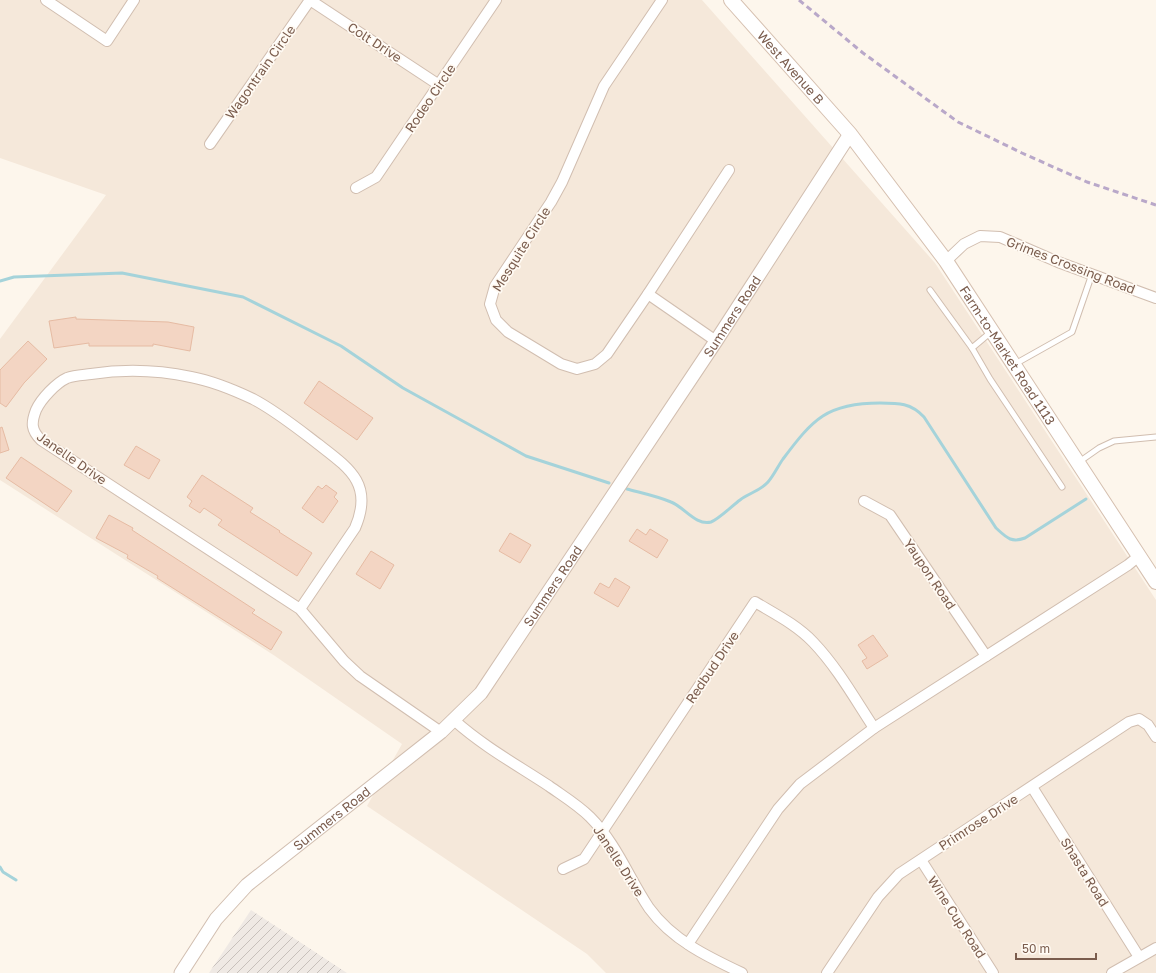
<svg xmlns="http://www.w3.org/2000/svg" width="1156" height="973" font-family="'Golos Text',sans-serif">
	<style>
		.residential { fill: #f5e8da }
		.industrial { fill: url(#industrial-furrows) }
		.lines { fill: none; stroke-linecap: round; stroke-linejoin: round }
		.stream { stroke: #a5d3da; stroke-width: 3 }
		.building { fill: #f3d5c3; stroke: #e6bba3 }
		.service-casing { stroke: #d1beb0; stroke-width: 7 }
		.minor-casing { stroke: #d1beb0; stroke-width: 12 }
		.tertiary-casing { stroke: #d1beb0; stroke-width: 15 }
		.secondary-casing { stroke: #d6c0b0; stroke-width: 16 }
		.service { stroke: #fff; stroke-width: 5 }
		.minor { stroke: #fff; stroke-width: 10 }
		.tertiary { stroke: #fff; stroke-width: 13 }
		.secondary { stroke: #fff; stroke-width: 14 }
		.rail { stroke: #b9a8c9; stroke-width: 3; stroke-dasharray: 6 4; stroke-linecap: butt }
		.labels { text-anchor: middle; stroke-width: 3.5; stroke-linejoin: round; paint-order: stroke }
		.street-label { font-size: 13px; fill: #7a5c4d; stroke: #fffaf3 }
	</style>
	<defs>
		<pattern id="industrial-furrows" width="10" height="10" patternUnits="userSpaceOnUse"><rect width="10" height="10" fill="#efe9e4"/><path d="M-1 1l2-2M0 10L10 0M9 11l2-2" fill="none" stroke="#c7c0bb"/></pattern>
	</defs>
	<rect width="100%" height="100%" fill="#fdf6ec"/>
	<!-- residential -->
	<path class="residential" d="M 0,0 L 702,0 L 935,263 L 1156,600 L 1156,973 L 606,973 L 587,954 L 367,806 L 402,744 L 275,656 L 0,480 L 0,339 L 106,195 L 0,158 Z"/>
	<!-- industrial -->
	<path class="industrial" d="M 251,910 L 347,973 L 209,973 Z"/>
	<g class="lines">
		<!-- stream -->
		<g class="stream">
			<path d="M 0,281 L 14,277 L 122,273 L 243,297 L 341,346 L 403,388 L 526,456 L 609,483"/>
			<path d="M 627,489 C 642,493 657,496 671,502 C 684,507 696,526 711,522 C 719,519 733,505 740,500 C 749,493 760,491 768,482 C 774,475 778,466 783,459 C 813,419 827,403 880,403 C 899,403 911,403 924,417 L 996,528 C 1007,538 1011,543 1025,538 L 1086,499"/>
			<path d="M 0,867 L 3,872 L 16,880"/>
		</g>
	</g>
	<!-- building -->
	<g class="building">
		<path d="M 76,317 L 76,319 L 168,322 L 194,327 L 190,351 L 153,344 L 153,346 L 89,346 L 89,343 L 54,348 L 49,321 Z"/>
		<path d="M 28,341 L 47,359 L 24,383 L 6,407 L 0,403 L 0,370 Z"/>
		<path d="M 319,381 L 373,418 L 357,440 L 304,403 Z"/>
		<path d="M 2,427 L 9,450 L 0,453 L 0,428 Z"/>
		<path d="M 136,446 L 160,460 L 149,479 L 124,465 Z"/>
		<path d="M 21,457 L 72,491 L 57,512 L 6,478 Z"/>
		<path d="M 202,475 L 253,508 L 250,512 L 280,531 L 279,532 L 312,553 L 297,576 L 218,525 L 222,520 L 204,508 L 200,513 L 189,506 L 192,501 L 187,497 Z"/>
		<path d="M 326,485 L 337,493 L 334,497 L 338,501 L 323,523 L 302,508 L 318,486 L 322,489 Z"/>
		<path d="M 109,515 L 133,528 L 132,530 L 255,610 L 252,613 L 282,632 L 271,650 L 157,578 L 158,576 L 127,558 L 128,555 L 96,538 Z"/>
		<path d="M 637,529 L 646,535 L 650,529 L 668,540 L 657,558 L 629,541 Z"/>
		<path d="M 510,533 L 531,545 L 520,563 L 499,551 Z"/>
		<path d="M 371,551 L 394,565 L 380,589 L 356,574 Z"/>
		<path d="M 615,578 L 630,587 L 618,607 L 594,593 L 600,583 L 609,588 Z"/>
		<path d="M 873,635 L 888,656 L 867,669 L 862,661 L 867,658 L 858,645 Z"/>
	</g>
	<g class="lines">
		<defs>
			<g id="service">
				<path d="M 930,290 L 972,348 L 991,332"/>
				<path d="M 972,348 L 990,379 L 1062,487"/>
				<path d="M 1015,364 L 1072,332 L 1092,274"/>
				<path d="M 1079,462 L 1099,448 L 1114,441 L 1156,437"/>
			</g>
			<g id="minor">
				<path d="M 46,0 L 107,41 L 134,0"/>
				<path d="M 310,0 L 439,85"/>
				<path d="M 662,0 L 604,86 L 562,182 L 551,202 L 495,286 L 490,304 L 496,320 L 508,332 L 561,364 L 577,369 L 595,364 L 607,354 L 648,294 L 729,170"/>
				<path d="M 210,144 L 310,0"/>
				<path d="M 356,188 L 376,177 L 496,0"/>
				<path d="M 946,261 L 964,244 L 980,236 L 1000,237 L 1058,262 L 1156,298"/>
				<path d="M 648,294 L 716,341"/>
				<path d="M 864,501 L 890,515 L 986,656"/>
				<path d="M 300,609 L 355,528 C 374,484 349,468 318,444 C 297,428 276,411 253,399 C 234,390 212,381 191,377 C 158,370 124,369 91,374 C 84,375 75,375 67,378 C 56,383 41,399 36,410 C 31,423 31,430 41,440 L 300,609 L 344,661 L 360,676 L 441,732"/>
				<path d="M 455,721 C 483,746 517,765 549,786 C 563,796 578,805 590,817 C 616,843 629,878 649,908 C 672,940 708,957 742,973"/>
				<path d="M 1032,787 L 1139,957"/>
				<path d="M 921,860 L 993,973"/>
				<path d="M 563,869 L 584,859 L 755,602 C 775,614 797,625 813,642 C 837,667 855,699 874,728"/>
				<path d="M 688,944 L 778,809 L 800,784 L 874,728 L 1128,565 L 1139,556"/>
				<path d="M 827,973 L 878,897 L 899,874 L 1129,722 L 1139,719 L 1148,725 L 1156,737"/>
				<path d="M 1112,973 L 1156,948"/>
			</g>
			<g id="tertiary">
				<path id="s1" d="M 181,973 L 216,919 L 247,885 L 441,732 L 481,693 L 716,341 L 850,134"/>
			</g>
			<g id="secondary">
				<path id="s2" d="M 731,0 L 850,134 L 946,261 L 1156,582"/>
			</g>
		</defs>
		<!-- service casing -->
		<use href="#service" class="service-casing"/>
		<!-- minor casing -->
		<use href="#minor" class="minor-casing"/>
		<!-- tertiary casing -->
		<use href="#tertiary" class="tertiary-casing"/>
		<!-- secondary casing -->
		<use href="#secondary" class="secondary-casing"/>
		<!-- service -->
		<use href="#service" class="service"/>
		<!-- minor -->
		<use href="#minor" class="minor"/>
		<!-- tertiary -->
		<use href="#tertiary" class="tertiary"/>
		<!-- secondary -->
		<use href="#secondary" class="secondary"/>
		<!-- rail -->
		<path class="rail" d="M 799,0 L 863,53 L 958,122 L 1022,153 L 1087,182 L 1156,205"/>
	</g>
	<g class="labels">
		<!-- street labels -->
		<g class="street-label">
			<text transform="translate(375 42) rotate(33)" y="5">Colt Drive</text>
			<text dy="5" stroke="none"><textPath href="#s2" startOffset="90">West Avenue B</textPath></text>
			<text transform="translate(260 72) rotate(-55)" y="5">Wagontrain Circle</text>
			<text transform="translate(430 98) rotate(-56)" y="5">Rodeo Circle</text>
			<text transform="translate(521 249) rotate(-58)" y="5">Mesquite Circle</text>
			<text transform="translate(1071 265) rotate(21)" y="5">Grimes Crossing Road</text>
			<text dy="5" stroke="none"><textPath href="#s1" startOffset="866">Summers Road</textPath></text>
			<text dy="5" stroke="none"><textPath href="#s2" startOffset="451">Farm-to-Market Road 1113</textPath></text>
			<text transform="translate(72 458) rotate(35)" y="5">Janelle Drive</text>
			<text transform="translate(930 574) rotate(56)" y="5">Yaupon Road</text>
			<text dy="5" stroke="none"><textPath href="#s1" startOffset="542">Summers Road</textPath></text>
			<text transform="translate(712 667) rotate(-56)" y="5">Redbud Drive</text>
			<text dy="5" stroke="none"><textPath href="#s1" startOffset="218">Summers Road</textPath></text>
			<text transform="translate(978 822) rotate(-33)" y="5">Primrose Drive</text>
			<text transform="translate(619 861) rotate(57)" y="5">Janelle Drive</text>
			<text transform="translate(1085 872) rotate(58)" y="5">Shasta Road</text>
			<text transform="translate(957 917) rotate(57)" y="5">Wine Cup Road</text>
		</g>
	</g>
	<!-- scale -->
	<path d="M1016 953v6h80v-6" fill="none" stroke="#7a5c4d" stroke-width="2"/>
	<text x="1022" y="953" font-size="12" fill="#7a5c4d" stroke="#fffaf3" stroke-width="3" paint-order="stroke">50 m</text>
</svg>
